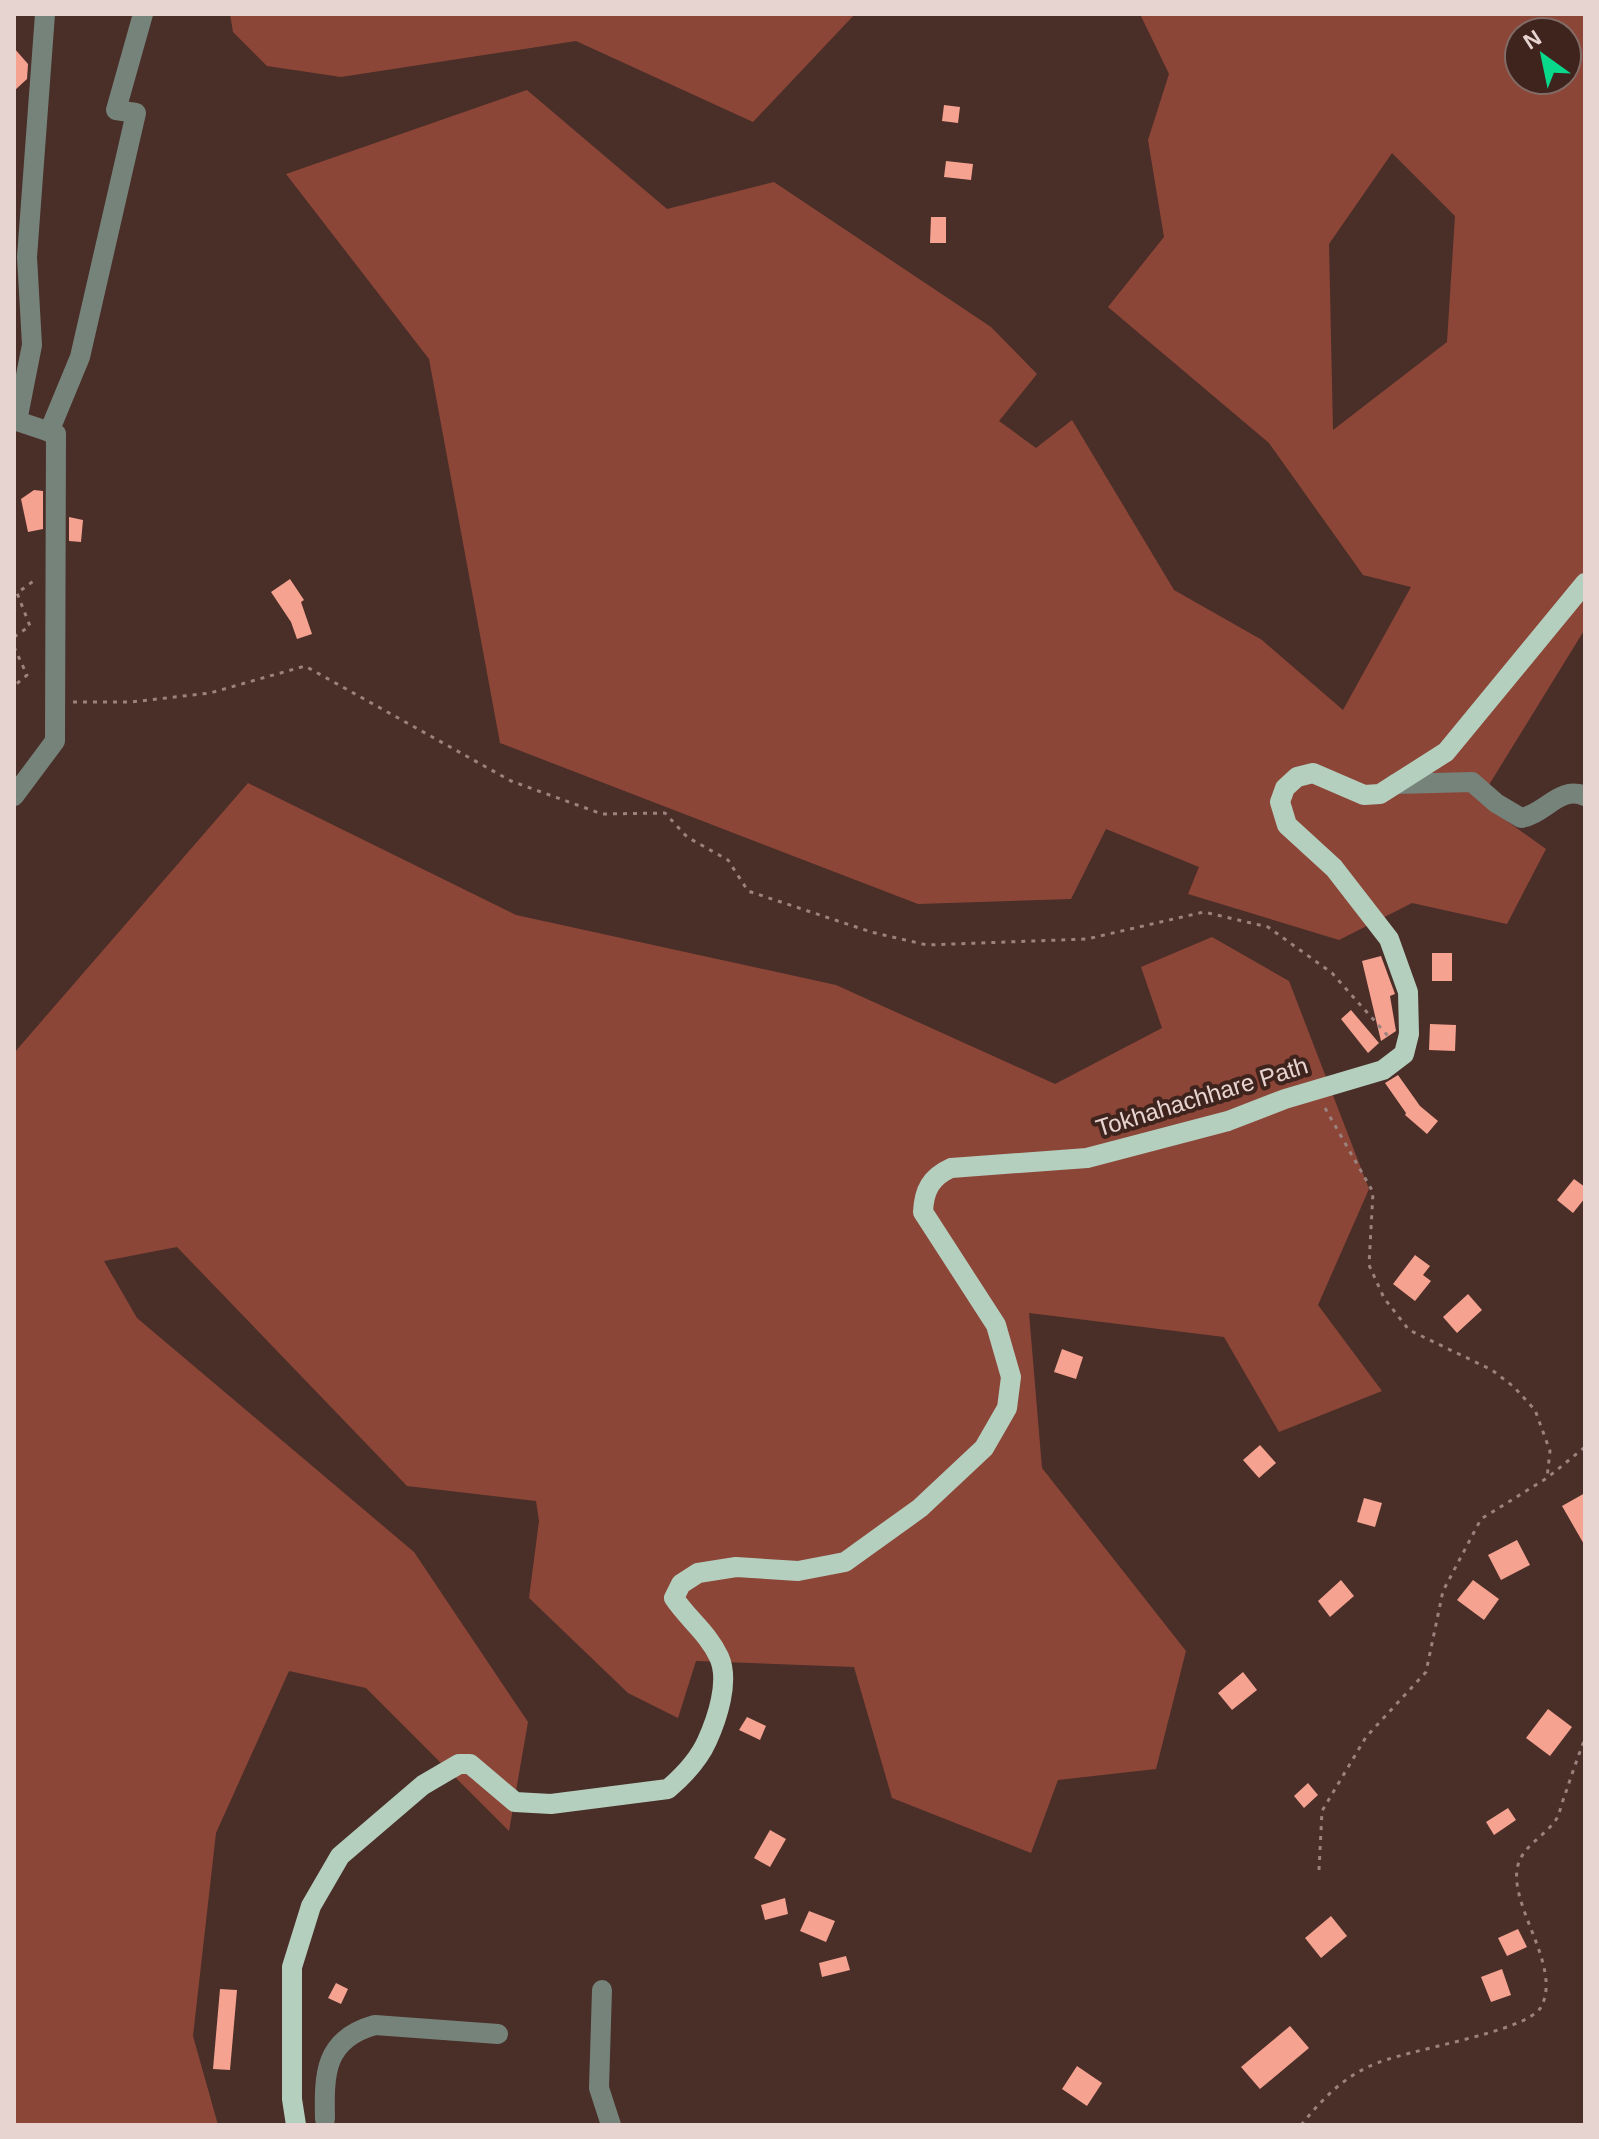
<svg xmlns="http://www.w3.org/2000/svg" width="1599" height="2139" font-family="Arial,sans-serif">
	<style>
		.green { fill: #8c4638; fill-rule: evenodd }
		.building { fill: #f5a290 }
		.lines { fill: none; stroke-linecap: round; stroke-linejoin: round }
		.path { stroke: #9a827e; stroke-width: 3; stroke-dasharray: 4 6; stroke-linecap: butt }
		.minor { stroke: #76837b; stroke-width: 20 }
		.major { stroke: #b4cfbe; stroke-width: 20 }
		.labels { text-anchor: middle; stroke-width: 8; stroke-linejoin: round; paint-order: stroke }
		.street-label { font-size: 24px; fill: #e7d4d0; stroke: #3f241e }
	</style>
	<rect width="100%" height="100%" fill="#4a2e28"/>
	<!-- green -->
	<g class="green">
		<path d="M 230,14 L 855,14 L 753,122 L 576,41 L 341,77 L 267,66 L 233,32 Z"/>
		<path d="M 1140,14 L 1585,14 L 1585,629 L 1479,801 L 1546,849 L 1507,924 L 1412,903 L 1339,940 L 1188,894 L 1199,867 L 1106,829 L 1071,899 L 918,904 L 500,743 L 429,359 L 286,174 L 527,90 L 667,209 L 774,182 L 991,327 L 1037,374 L 999,421 L 1036,448 L 1072,420 L 1174,590 L 1262,640 L 1343,710 L 1411,587 L 1363,575 L 1269,443 L 1108,307 L 1164,237 L 1148,140 L 1169,74 ZM 1519,32 L 1567,32 L 1567,80 L 1519,80 ZM 1392,153 L 1455,216 L 1447,342 L 1333,430 L 1329,244 Z"/>
		<path d="M 248,783 L 516,915 L 836,985 L 1055,1084 L 1162,1028 L 1141,967 L 1212,937 L 1289,981 L 1369,1189 L 1318,1305 L 1382,1391 L 1279,1432 L 1224,1337 L 1029,1313 L 1042,1468 L 1186,1651 L 1156,1769 L 1058,1780 L 1031,1853 L 892,1798 L 854,1667 L 696,1661 L 678,1718 L 628,1693 L 529,1598 L 539,1521 L 536,1501 L 407,1486 L 177,1247 L 104,1261 L 137,1318 L 414,1552 L 528,1722 L 509,1831 L 366,1688 L 289,1671 L 216,1833 L 193,2036 L 218,2125 L 14,2125 L 14,1053 Z"/>
	</g>
	<!-- building -->
	<g class="building">
		<path d="M 14,48 L 28,64 L 27,79 L 14,91 Z"/>
		<path d="M 944,105 L 960,107 L 958,123 L 942,121 Z"/>
		<path d="M 946,161 L 973,164 L 971,180 L 944,177 Z"/>
		<path d="M 931,217 L 946,217 L 946,243 L 930,243 Z"/>
		<path d="M 34,490 L 43,491 L 43,529 L 28,532 L 21,499 Z"/>
		<path d="M 69,517 L 83,520 L 81,542 L 69,541 Z"/>
		<path d="M 290,579 L 304,600 L 301,602 L 312,634 L 297,639 L 291,622 L 271,592 Z"/>
		<rect x="1432" y="953" width="20" height="28"/>
		<path d="M 1381,956 L 1395,994 L 1390,996 L 1396,1031 L 1381,1041 L 1362,961 Z"/>
		<path d="M 1351,1010 L 1379,1043 L 1368,1053 L 1341,1019 Z"/>
		<path d="M 1430,1024 L 1456,1025 L 1455,1051 L 1429,1050 Z"/>
		<path d="M 1398,1075 L 1420,1106 L 1438,1121 L 1427,1134 L 1405,1115 L 1406,1113 L 1385,1083 Z"/>
		<path d="M 1574,1179 L 1585,1187 L 1585,1198 L 1573,1213 L 1557,1200 Z"/>
		<path d="M 1415,1255 L 1430,1266 L 1423,1275 L 1431,1281 L 1415,1301 L 1393,1284 Z"/>
		<path d="M 1468,1294 L 1482,1310 L 1457,1333 L 1443,1317 Z"/>
		<path d="M 1062,1349 L 1083,1357 L 1076,1379 L 1054,1372 Z"/>
		<path d="M 1260,1445 L 1276,1463 L 1259,1478 L 1243,1460 Z"/>
		<path d="M 1585,1493 L 1585,1546 L 1562,1506 Z"/>
		<path d="M 1364,1498 L 1382,1503 L 1375,1527 L 1357,1522 Z"/>
		<path d="M 1517,1540 L 1530,1565 L 1501,1580 L 1488,1555 Z"/>
		<path d="M 1341,1580 L 1354,1596 L 1330,1617 L 1318,1601 Z"/>
		<path d="M 1473,1580 L 1499,1599 L 1484,1620 L 1457,1600 Z"/>
		<path d="M 1243,1672 L 1257,1690 L 1232,1710 L 1218,1693 Z"/>
		<path d="M 1548,1709 L 1572,1727 L 1550,1756 L 1526,1738 Z"/>
		<path d="M 747,1717 L 766,1726 L 760,1740 L 739,1730 Z"/>
		<path d="M 1308,1783 L 1318,1795 L 1304,1808 L 1294,1796 Z"/>
		<path d="M 1508,1808 L 1516,1820 L 1494,1835 L 1486,1822 Z"/>
		<path d="M 770,1830 L 786,1839 L 770,1867 L 754,1858 Z"/>
		<path d="M 785,1898 L 788,1914 L 765,1920 L 761,1905 Z"/>
		<path d="M 809,1911 L 835,1921 L 826,1942 L 800,1931 Z"/>
		<path d="M 1331,1916 L 1347,1936 L 1321,1958 L 1305,1938 Z"/>
		<path d="M 1518,1929 L 1527,1947 L 1507,1956 L 1498,1938 Z"/>
		<path d="M 846,1956 L 850,1970 L 822,1977 L 819,1963 Z"/>
		<path d="M 1502,1969 L 1511,1995 L 1491,2002 L 1481,1977 Z"/>
		<path d="M 336,1983 L 348,1989 L 341,2004 L 328,1998 Z"/>
		<path d="M 220,1989 L 237,1990 L 230,2070 L 213,2069 Z"/>
		<path d="M 1290,2026 L 1309,2048 L 1260,2089 L 1241,2067 Z"/>
		<path d="M 1077,2066 L 1102,2083 L 1087,2106 L 1062,2089 Z"/>
	</g>
	<g class="lines">
		<!-- path -->
		<g class="path">
			<path d="M 14,637 L 30,626 L 17,593 L 35,580"/>
			<path d="M 14,647 L 27,675 L 14,686"/>
			<path d="M 73,702 L 131,702 L 210,693 L 305,666 L 511,781 L 602,814 L 665,813 L 687,837 L 728,860 L 748,891 L 871,932 L 927,945 L 1087,939 L 1204,912 L 1268,927 L 1332,973 L 1388,1036"/>
			<path d="M 1325,1108 L 1373,1192 L 1369,1265 L 1384,1298 L 1409,1330 L 1492,1370 L 1514,1387 L 1535,1410 L 1550,1451 L 1547,1478"/>
			<path d="M 1319,1870 L 1322,1811 L 1366,1737 L 1426,1672 L 1443,1591 L 1481,1519 L 1547,1478 L 1585,1447"/>
			<path d="M 1301,2125 C 1321,2101 1341,2079 1370,2066 C 1405,2049 1526,2033 1541,2007 C 1563,1967 1507,1904 1518,1865 C 1524,1844 1546,1836 1557,1818 C 1560,1812 1562,1802 1565,1795 C 1571,1776 1578,1757 1585,1738"/>
		</g>
		<!-- minor -->
		<g class="minor">
			<path d="M 49,432 L 80,357 L 136,113 L 116,110 L 143,14"/>
			<path d="M 1395,784 L 1472,782 L 1496,803 L 1521,818 C 1545,814 1560,785 1585,796"/>
			<path d="M 14,796 L 55,741 L 56,434 L 17,421 L 32,345 L 27,257 L 45,14"/>
			<path d="M 602,1990 L 599,2088 L 611,2125"/>
			<path d="M 325,2119 C 324,2074 324,2039 375,2025 L 498,2034"/>
		</g>
		<!-- major -->
		<path class="major" d="M 296,2125 L 292,2099 L 292,1967 L 311,1906 L 340,1856 L 423,1785 L 459,1764 L 470,1764 L 515,1802 L 551,1804 L 668,1789 C 682,1777 699,1759 707,1741 C 717,1719 730,1681 719,1657 C 708,1633 688,1619 674,1598 L 681,1584 L 698,1573 L 736,1567 L 798,1571 L 845,1562 L 920,1508 L 984,1448 L 1007,1408 L 1011,1377 L 996,1325 L 923,1212 C 924,1190 931,1177 951,1168 L 1087,1158 L 1228,1121 L 1285,1099 L 1383,1070 L 1404,1054 L 1409,1034 L 1408,992 L 1389,939 L 1334,868 L 1287,825 L 1280,802 L 1285,788 L 1297,777 L 1313,773 L 1364,795 L 1380,794 L 1446,752 L 1585,583"/>
	</g>
	<g class="labels">
		<!-- street labels -->
		<g class="street-label">
			<text transform="translate(1202 1097) rotate(-17)" y="8">Tokhahachhare Path</text>
		</g>
	</g>
	<!-- border -->
	<rect width="1599" height="2139" fill="none" stroke="#e7d4d0" stroke-width="32"/>
	<!-- north arrow -->
	<g transform="translate(1543 56) rotate(327)"><circle r="38" fill="#3f241e" stroke="#826a65" stroke-width="2"/>
	<path d="M0-6L14 30L0 20L-14 30Z" fill="#09d98b"/>
	<text y="-12" font-size="22" font-weight="bold" text-anchor="middle" fill="#e7d4d0">N</text>
	</g>
</svg>
